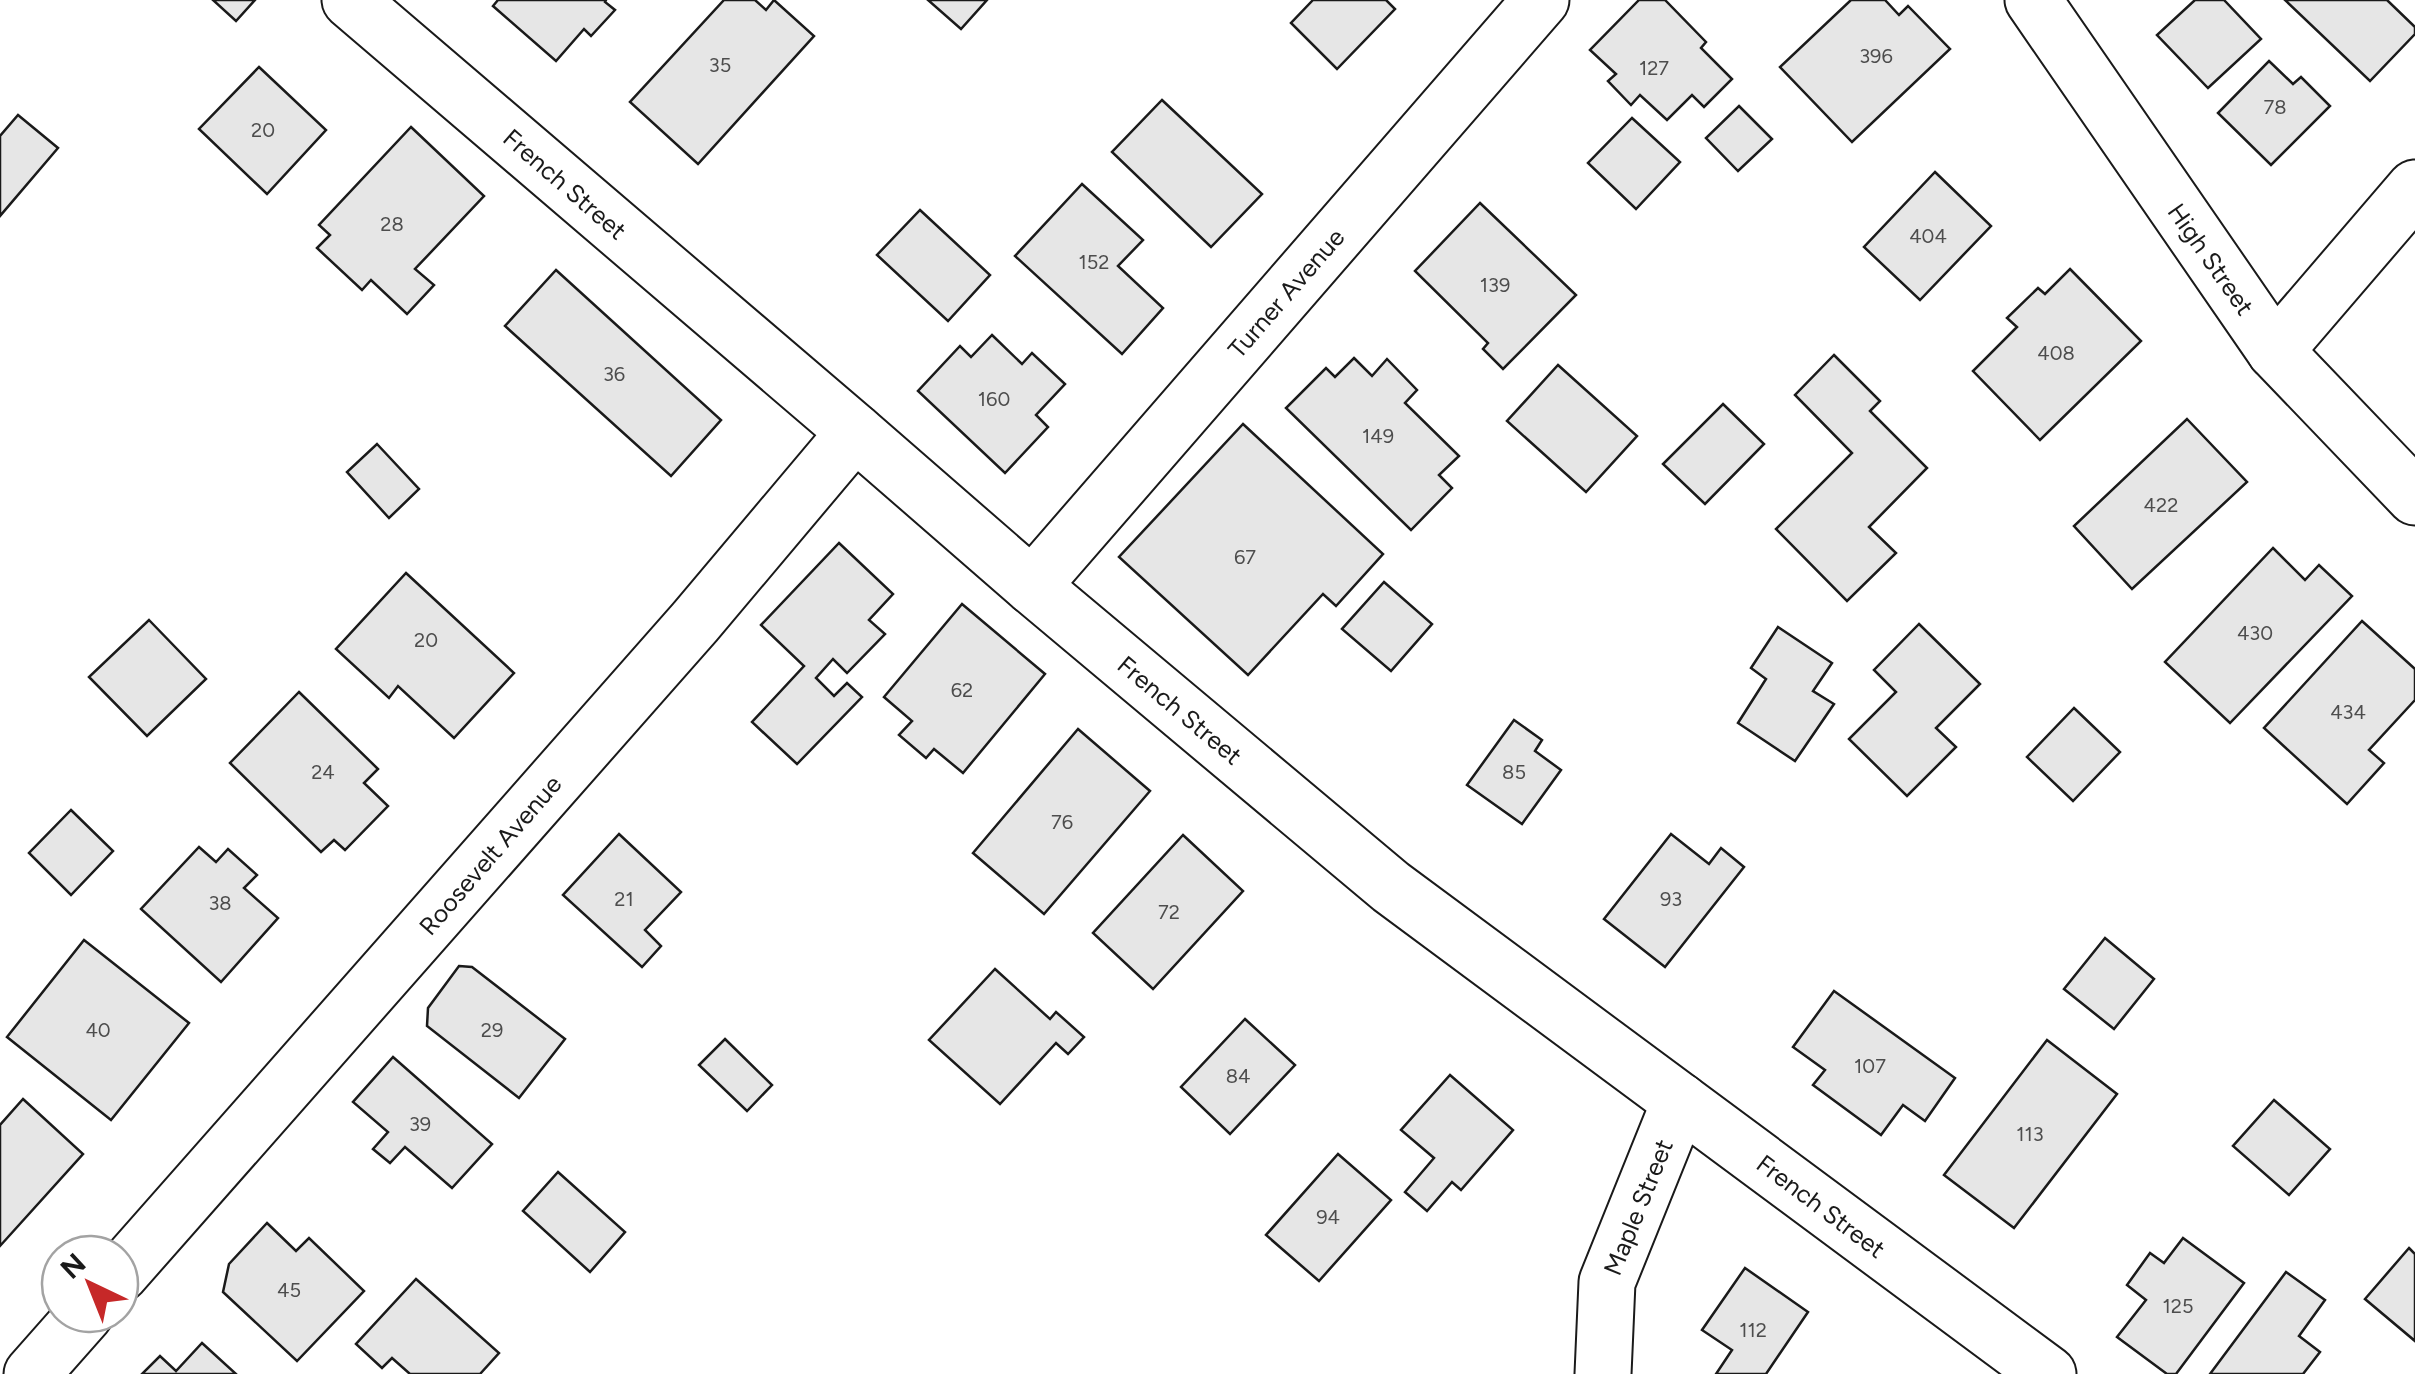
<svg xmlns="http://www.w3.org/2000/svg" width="2415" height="1374" font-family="Figtree,sans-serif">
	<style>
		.building { fill: #e6e6e6; stroke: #1a1a1a; stroke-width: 2.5 }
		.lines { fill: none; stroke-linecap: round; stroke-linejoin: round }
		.minor-casing { stroke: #1a1a1a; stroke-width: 59 }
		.tertiary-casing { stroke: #1a1a1a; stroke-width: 59 }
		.minor { stroke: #fff; stroke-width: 55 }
		.tertiary { stroke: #fff; stroke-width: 55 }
		.labels { text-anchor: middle; stroke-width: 8; stroke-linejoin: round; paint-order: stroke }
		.number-label { font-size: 20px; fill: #4d4d4d }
		.street-label { font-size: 25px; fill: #1a1a1a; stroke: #fff }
	</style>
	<rect width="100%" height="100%" fill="#fff"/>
	<!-- building -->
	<g class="building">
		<path d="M 213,0 L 255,0 L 236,21 Z"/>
		<path d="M 498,0 L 606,0 L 605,2 L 615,10 L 591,36 L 584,29 L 556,61 L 493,6 Z"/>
		<path d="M 724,0 L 755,0 L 766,10 L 774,0 L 814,36 L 698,164 L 630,102 Z"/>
		<path d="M 928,0 L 987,0 L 961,29 Z"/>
		<path d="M 1313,0 L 1386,0 L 1395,9 L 1337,69 L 1291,23 Z"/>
		<path d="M 1639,0 L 1665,0 L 1706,42 L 1701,48 L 1732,79 L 1704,107 L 1692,95 L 1667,120 L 1640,95 L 1631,105 L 1608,81 L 1616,74 L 1590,50 Z"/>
		<path d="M 1851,0 L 1885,0 L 1899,15 L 1908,6 L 1950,49 L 1852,142 L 1780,67 Z"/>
		<path d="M 2195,0 L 2224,0 L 2261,39 L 2208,88 L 2157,35 Z"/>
		<path d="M 2285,0 L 2387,0 L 2415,27 L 2415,34 L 2370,81 Z"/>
		<path d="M 2269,61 L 2293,84 L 2301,77 L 2330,106 L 2271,165 L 2218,113 Z"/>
		<path d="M 259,67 L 326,130 L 267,194 L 199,129 Z"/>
		<path d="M 1162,100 L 1262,194 L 1211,247 L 1112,152 Z"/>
		<path d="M 1739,106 L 1772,139 L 1738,171 L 1706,138 Z"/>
		<path d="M 18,115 L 58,148 L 0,216 L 0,136 Z"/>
		<path d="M 1632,118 L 1680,162 L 1636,209 L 1588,163 Z"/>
		<path d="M 411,127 L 484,196 L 415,269 L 434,285 L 407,314 L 371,280 L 362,290 L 317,248 L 330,235 L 319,225 Z"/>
		<path d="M 1935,172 L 1991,226 L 1920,300 L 1864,247 Z"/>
		<path d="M 1082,184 L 1143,240 L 1118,266 L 1163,308 L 1122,354 L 1015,256 Z"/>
		<path d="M 1480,203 L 1576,295 L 1503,369 L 1483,349 L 1488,343 L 1415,271 Z"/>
		<path d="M 920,210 L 990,275 L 948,321 L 877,255 Z"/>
		<path d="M 2070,269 L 2141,341 L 2040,440 L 1973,371 L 2017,327 L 2007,318 L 2038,288 L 2045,294 Z"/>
		<path d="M 556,270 L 721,420 L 671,476 L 505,326 Z"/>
		<path d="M 992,335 L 1022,364 L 1032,353 L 1065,384 L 1036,415 L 1048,427 L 1005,473 L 918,391 L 960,346 L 971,357 Z"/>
		<path d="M 1834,355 L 1880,401 L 1870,411 L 1927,468 L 1869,527 L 1896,553 L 1847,601 L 1776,529 L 1852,453 L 1795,395 Z"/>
		<path d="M 1354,358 L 1372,376 L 1387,359 L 1417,390 L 1405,403 L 1459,456 L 1439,475 L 1452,488 L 1411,530 L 1286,408 L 1326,368 L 1335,377 Z"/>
		<path d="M 1558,365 L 1637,436 L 1586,492 L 1507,421 Z"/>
		<path d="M 1723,404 L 1764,444 L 1705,504 L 1663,464 Z"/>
		<path d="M 2187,419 L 2247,482 L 2132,589 L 2074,526 Z"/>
		<path d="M 1243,424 L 1383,554 L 1336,606 L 1323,594 L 1248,675 L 1119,557 Z"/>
		<path d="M 377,444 L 419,489 L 389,518 L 347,472 Z"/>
		<path d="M 839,543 L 893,594 L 869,620 L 885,634 L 847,673 L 833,659 L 816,678 L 834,696 L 847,683 L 862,697 L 797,764 L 752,722 L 804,666 L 761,625 Z"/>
		<path d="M 2273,548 L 2305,580 L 2319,565 L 2352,596 L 2230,723 L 2165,662 Z"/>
		<path d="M 406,573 L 514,673 L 454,738 L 398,686 L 389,698 L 336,649 Z"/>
		<path d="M 1384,582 L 1432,624 L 1391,671 L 1342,629 Z"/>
		<path d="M 962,604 L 1045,674 L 963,773 L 934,749 L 926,758 L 899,735 L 912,721 L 884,697 Z"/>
		<path d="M 149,620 L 206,679 L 147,736 L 89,677 Z"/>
		<path d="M 2362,621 L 2415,669 L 2415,700 L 2369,750 L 2384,763 L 2347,804 L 2264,728 Z"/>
		<path d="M 1919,624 L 1980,684 L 1936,728 L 1956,747 L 1907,796 L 1849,739 L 1896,692 L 1874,670 Z"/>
		<path d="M 1778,627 L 1832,663 L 1813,691 L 1834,704 L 1795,761 L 1738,723 L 1766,679 L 1751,668 Z"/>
		<path d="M 299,692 L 378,769 L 364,783 L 388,806 L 345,850 L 334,840 L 321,852 L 230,763 Z"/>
		<path d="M 2074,708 L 2120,752 L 2073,801 L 2027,757 Z"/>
		<path d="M 1514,720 L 1542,740 L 1535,751 L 1561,770 L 1522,824 L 1467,785 Z"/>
		<path d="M 1078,729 L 1150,791 L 1044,914 L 973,853 Z"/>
		<path d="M 71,810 L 113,851 L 71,895 L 29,853 Z"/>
		<path d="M 619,834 L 681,892 L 645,930 L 661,946 L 642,967 L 563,895 Z"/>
		<path d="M 1671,834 L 1709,864 L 1721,848 L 1744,867 L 1665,967 L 1604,919 Z"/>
		<path d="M 1183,835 L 1243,891 L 1153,989 L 1093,933 Z"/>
		<path d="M 199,847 L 216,862 L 228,849 L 257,875 L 244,888 L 278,918 L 221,982 L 141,909 Z"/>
		<path d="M 2105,938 L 2154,979 L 2114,1029 L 2064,989 Z"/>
		<path d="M 84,940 L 189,1023 L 111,1120 L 7,1037 Z"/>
		<path d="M 459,966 L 472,967 L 565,1039 L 519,1098 L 427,1026 L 428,1008 Z"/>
		<path d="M 995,969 L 1050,1019 L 1056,1012 L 1084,1037 L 1068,1054 L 1056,1043 L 1000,1104 L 929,1040 Z"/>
		<path d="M 1834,991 L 1955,1078 L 1925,1121 L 1903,1105 L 1881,1135 L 1813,1085 L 1825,1070 L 1793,1047 Z"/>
		<path d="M 1245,1019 L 1295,1065 L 1230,1134 L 1181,1087 Z"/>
		<path d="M 725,1039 L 772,1085 L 747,1111 L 699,1065 Z"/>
		<path d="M 2047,1040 L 2117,1094 L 2014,1228 L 1944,1175 Z"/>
		<path d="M 393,1057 L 492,1144 L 452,1188 L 405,1147 L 390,1163 L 373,1149 L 388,1132 L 353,1102 Z"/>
		<path d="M 1450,1075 L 1513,1130 L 1461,1190 L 1452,1182 L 1427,1211 L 1405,1192 L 1434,1158 L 1401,1130 Z"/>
		<path d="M 23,1099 L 83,1154 L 0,1246 L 0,1125 Z"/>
		<path d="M 2274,1100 L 2330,1149 L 2289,1195 L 2233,1146 Z"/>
		<path d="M 1338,1154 L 1391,1200 L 1319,1281 L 1266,1235 Z"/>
		<path d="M 558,1172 L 625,1232 L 590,1272 L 523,1211 Z"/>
		<path d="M 267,1223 L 296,1251 L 309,1238 L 364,1291 L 297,1361 L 223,1292 L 229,1264 Z"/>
		<path d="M 2183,1238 L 2244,1283 L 2176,1374 L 2167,1374 L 2117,1337 L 2146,1300 L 2127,1285 L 2150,1253 L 2164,1263 Z"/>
		<path d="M 2409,1248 L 2415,1254 L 2415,1341 L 2365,1299 Z"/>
		<path d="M 1745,1268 L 1808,1312 L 1766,1374 L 1716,1374 L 1732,1350 L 1702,1330 Z"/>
		<path d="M 2286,1272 L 2325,1300 L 2299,1336 L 2320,1352 L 2303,1374 L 2210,1374 Z"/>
		<path d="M 416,1279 L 499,1353 L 480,1374 L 410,1374 L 392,1358 L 382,1368 L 356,1344 Z"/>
		<path d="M 202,1343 L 236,1374 L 142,1374 L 160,1356 L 176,1371 Z"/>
	</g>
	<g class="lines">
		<defs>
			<g id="minor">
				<path d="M 350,0 L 855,432 L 1032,586 L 1391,887 L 2048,1374"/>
				<path d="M 2275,351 L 2415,188"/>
				<path d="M 1032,586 L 1541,0"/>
				<path d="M 120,1274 L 695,622 L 855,432"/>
				<path d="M 32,1374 L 85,1314"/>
				<path d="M 1603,1374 L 1607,1282 L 1680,1101"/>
			</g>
			<path id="tertiary" d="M 2033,0 L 2275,351 L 2415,497"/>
		</defs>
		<!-- minor casing -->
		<use href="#minor" class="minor-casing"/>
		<!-- tertiary casing -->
		<use href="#tertiary" class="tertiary-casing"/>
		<!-- minor -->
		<use href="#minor" class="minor"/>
		<!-- tertiary -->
		<use href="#tertiary" class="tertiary"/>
	</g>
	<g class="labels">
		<!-- number labels -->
		<g class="number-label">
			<text x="1876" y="63">396</text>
			<text x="720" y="72">35</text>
			<text x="1654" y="75">127</text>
			<text x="2275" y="114">78</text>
			<text x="263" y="137">20</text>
			<text x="392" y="231">28</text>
			<text x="1928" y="243">404</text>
			<text x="1094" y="269">152</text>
			<text x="1495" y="292">139</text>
			<text x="2056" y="360">408</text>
			<text x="614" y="381">36</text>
			<text x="994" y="406">160</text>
			<text x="1378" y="443">149</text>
			<text x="2161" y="512">422</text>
			<text x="1245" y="564">67</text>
			<text x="2255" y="640">430</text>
			<text x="426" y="647">20</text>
			<text x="962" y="697">62</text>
			<text x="2348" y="719">434</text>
			<text x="323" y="779">24</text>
			<text x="1514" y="779">85</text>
			<text x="1062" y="829">76</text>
			<text x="624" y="906">21</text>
			<text x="1671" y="906">93</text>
			<text x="220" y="910">38</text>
			<text x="1169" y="919">72</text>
			<text x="98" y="1037">40</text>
			<text x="492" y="1037">29</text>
			<text x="1870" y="1073">107</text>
			<text x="1238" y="1083">84</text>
			<text x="420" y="1131">39</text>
			<text x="2030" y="1141">113</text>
			<text x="1328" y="1224">94</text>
			<text x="289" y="1297">45</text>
			<text x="2178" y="1313">125</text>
			<text x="1753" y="1337">112</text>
		</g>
		<!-- street labels -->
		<g class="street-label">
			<text transform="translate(565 184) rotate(41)" y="9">French Street</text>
			<text transform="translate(2211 259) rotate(55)" y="9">High Street</text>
			<text transform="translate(1286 293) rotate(-49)" y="9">Turner Avenue</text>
			<text transform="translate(1180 710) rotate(40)" y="9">French Street</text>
			<text transform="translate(490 855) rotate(-49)" y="9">Roosevelt Avenue</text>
			<text transform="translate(1821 1206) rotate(37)" y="9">French Street</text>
			<text transform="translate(1638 1207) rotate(-68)" y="9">Maple Street</text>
		</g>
	</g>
	<!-- north arrow -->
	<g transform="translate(90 1284) rotate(317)"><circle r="48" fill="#ffffff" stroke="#a3a3a3" stroke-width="2.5"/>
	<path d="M0-8L18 38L0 25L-18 38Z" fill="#c62828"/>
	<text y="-15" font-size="28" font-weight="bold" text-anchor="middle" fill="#1a1a1a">N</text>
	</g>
</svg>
